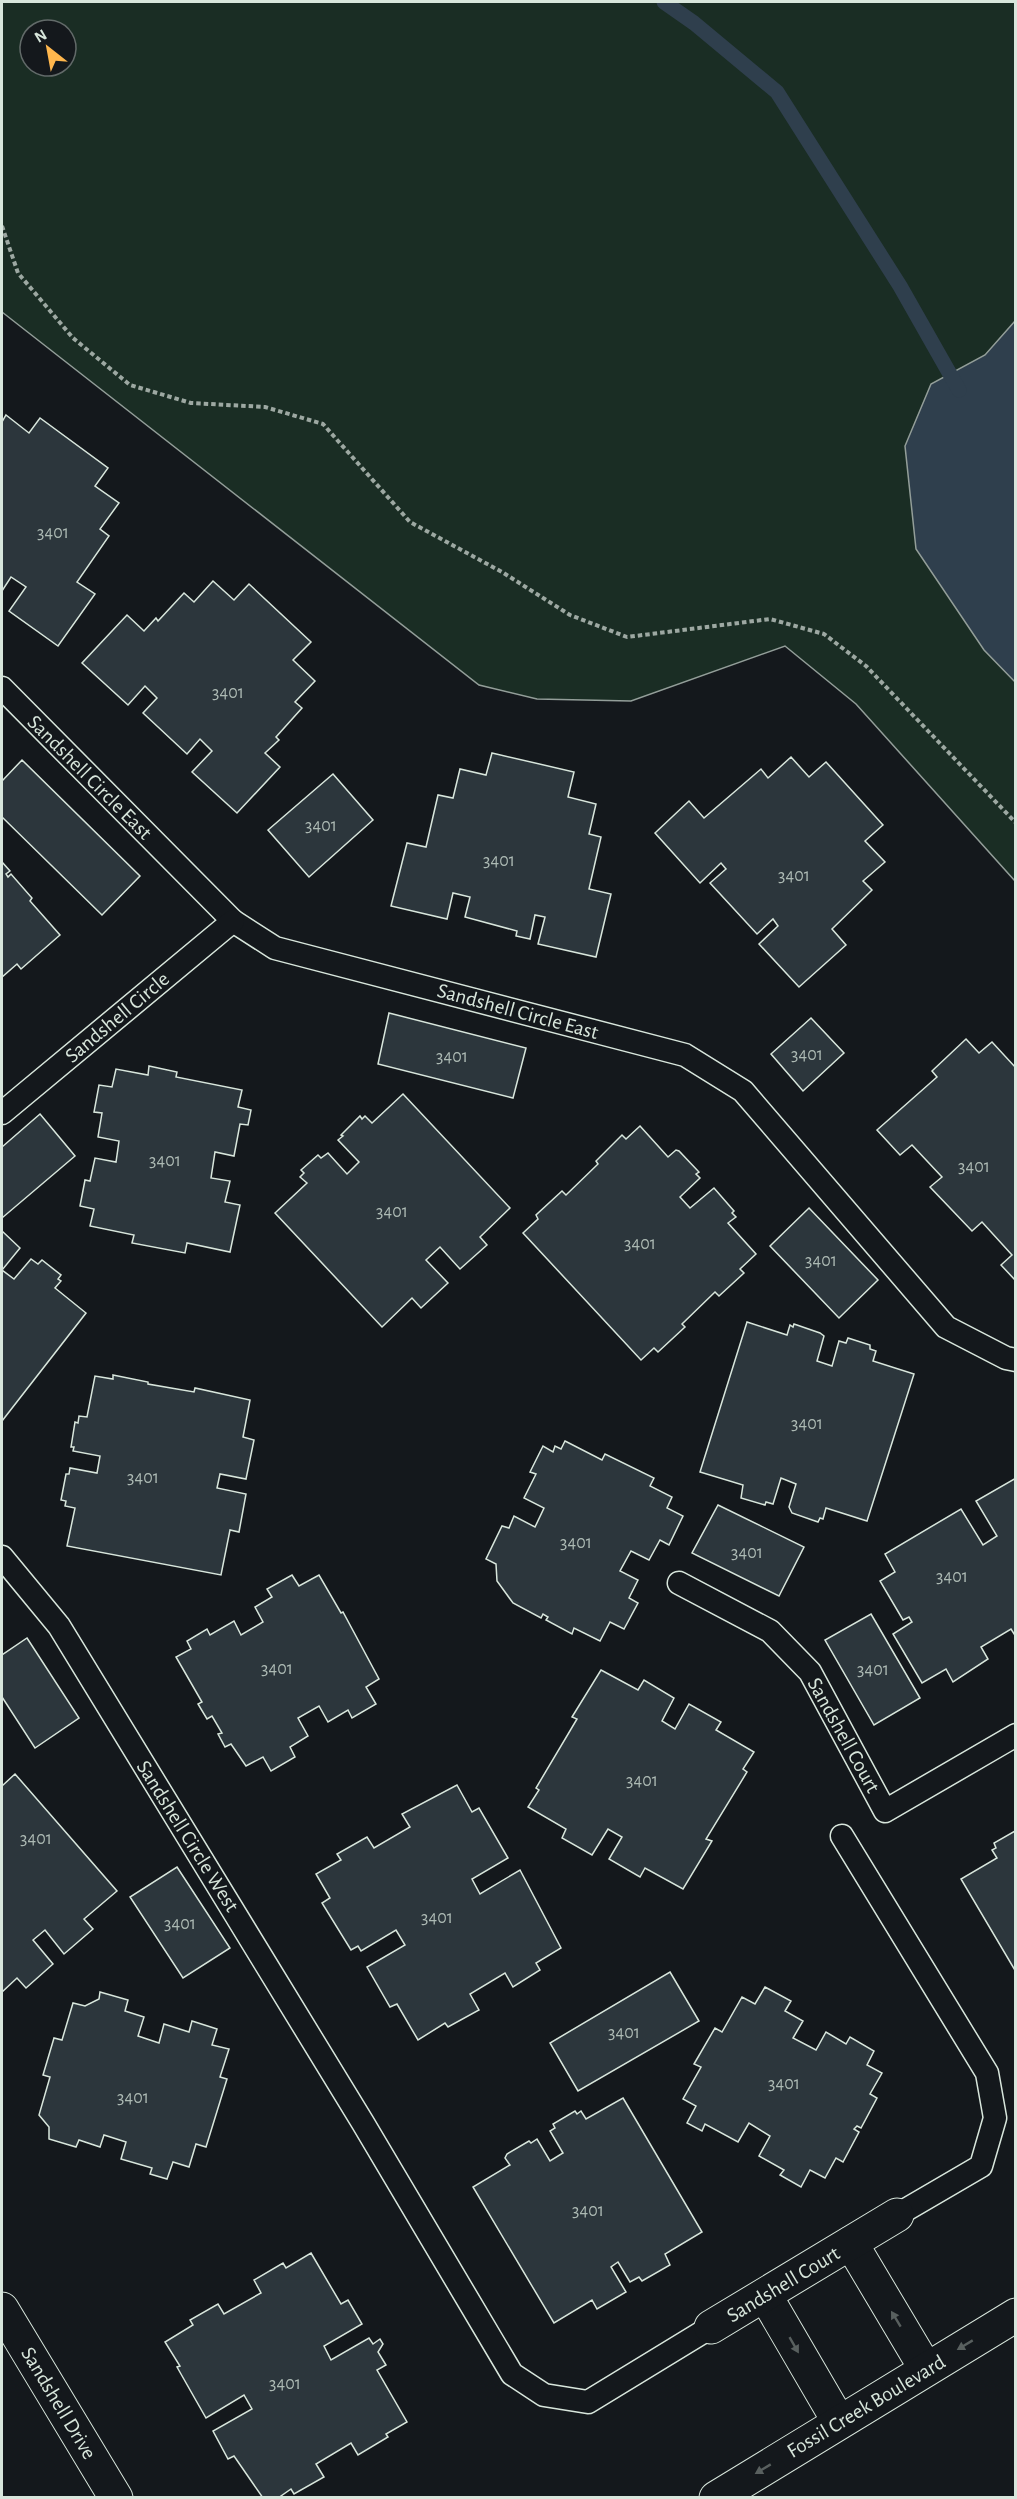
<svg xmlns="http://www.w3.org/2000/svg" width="1017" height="2499" font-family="'Alegreya Sans',sans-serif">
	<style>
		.green { fill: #1a2d24; stroke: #939e99; stroke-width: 1.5; fill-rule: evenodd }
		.water { fill: #2f3f4d; stroke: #939e99; stroke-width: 1.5 }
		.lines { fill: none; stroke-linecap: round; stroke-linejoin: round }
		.stream { stroke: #2f3f4d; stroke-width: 15 }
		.building { fill: #2c363c; stroke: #d8e6dc; stroke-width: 1.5 }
		.service-casing { stroke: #d8e6dc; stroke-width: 25 }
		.minor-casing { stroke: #d8e6dc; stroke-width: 35 }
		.tertiary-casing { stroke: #d8e6dc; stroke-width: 35 }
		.secondary-casing { stroke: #d8e6dc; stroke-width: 35 }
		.path { stroke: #9da8a2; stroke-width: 4; stroke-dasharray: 4.5 3; stroke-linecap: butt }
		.service { stroke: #14181c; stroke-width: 22 }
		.minor { stroke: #14181c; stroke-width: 33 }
		.tertiary { stroke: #14181c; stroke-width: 33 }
		.secondary { stroke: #14181c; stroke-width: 33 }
		.oneway { fill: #59605f }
		.labels { text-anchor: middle; stroke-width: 4.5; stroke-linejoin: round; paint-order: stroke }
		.number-label { font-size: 18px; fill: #adbab4 }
		.street-label { font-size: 21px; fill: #d8e6dc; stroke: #14181c }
	</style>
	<rect width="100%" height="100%" fill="#14181c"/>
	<!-- green -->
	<path class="green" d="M 2,2 L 1015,2 L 1015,881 L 856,704 L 785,646 L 631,701 L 537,699 L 479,685 L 2,312 ZM 30,30 L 66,30 L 66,66 L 30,66 Z"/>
	<!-- water -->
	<path class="water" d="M 1015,321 L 1015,682 L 984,650 L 916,549 L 905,446 L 931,384 L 985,355 Z"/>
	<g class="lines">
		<!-- stream -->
		<path class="stream" d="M 664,2 L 694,23 L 777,92 L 900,286 L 959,390"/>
	</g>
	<!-- building -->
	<g class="building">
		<path d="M 6,415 L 29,433 L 40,418 L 108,468 L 95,486 L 119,503 L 100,529 L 109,536 L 77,582 L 95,594 L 58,646 L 9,611 L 26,587 L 11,577 L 2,591 L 2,422 Z"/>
		<path d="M 213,581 L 234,600 L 249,584 L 311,642 L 293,660 L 315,681 L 295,702 L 302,708 L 276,737 L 279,740 L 265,753 L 280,767 L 237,813 L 192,772 L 212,751 L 200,739 L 187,754 L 143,713 L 157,698 L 145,686 L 128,705 L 82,663 L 127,615 L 144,631 L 156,618 L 158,621 L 184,593 L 194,602 Z"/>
		<path d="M 492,753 L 574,772 L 568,797 L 596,804 L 589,834 L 601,837 L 589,889 L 611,894 L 596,957 L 538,944 L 545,917 L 535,915 L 530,939 L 516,936 L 517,931 L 465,917 L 470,897 L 453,893 L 447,919 L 391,906 L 407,843 L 426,847 L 438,795 L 453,798 L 460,769 L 486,775 Z"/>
		<path d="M 791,757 L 809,777 L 826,762 L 883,825 L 865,841 L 885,862 L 863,881 L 872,890 L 832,929 L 846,945 L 799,987 L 759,944 L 778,926 L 773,919 L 757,934 L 710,883 L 726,869 L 721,863 L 700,883 L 655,833 L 689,801 L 704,818 L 761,769 L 768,778 Z"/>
		<path d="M 22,760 L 140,876 L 102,915 L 2,817 L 2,781 Z"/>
		<path d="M 333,774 L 373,820 L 309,877 L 268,830 Z"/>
		<path d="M 2,862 L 10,871 L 6,874 L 8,877 L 11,874 L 32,898 L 30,901 L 60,935 L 21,969 L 17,964 L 2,977 Z"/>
		<path d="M 389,1013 L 526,1048 L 513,1098 L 378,1064 Z"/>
		<path d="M 811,1018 L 844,1053 L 803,1091 L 771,1054 Z"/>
		<path d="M 966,1039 L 979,1053 L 992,1042 L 1016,1068 L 1016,1281 L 1001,1265 L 1012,1255 L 982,1222 L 972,1231 L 930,1187 L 942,1177 L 912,1145 L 900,1155 L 877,1130 L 937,1077 L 932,1071 Z"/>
		<path d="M 149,1066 L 177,1072 L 176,1077 L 242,1090 L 238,1107 L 251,1110 L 248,1125 L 240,1124 L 234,1156 L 215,1152 L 211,1178 L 230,1181 L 225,1202 L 240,1205 L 230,1252 L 187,1243 L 185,1253 L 132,1243 L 134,1235 L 90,1226 L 94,1209 L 80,1206 L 85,1180 L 90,1181 L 95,1158 L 116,1162 L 119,1141 L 98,1137 L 102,1113 L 94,1112 L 99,1085 L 112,1087 L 116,1069 L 148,1075 Z"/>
		<path d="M 403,1094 L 510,1208 L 480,1237 L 487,1245 L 460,1269 L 440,1247 L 426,1260 L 448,1283 L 421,1308 L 412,1298 L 382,1327 L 275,1213 L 307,1183 L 300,1177 L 304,1173 L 301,1170 L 318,1155 L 321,1158 L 328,1153 L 347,1174 L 359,1162 L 338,1140 L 343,1136 L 341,1135 L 360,1116 L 362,1119 L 365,1116 L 372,1123 Z"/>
		<path d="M 40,1114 L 75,1156 L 2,1218 L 2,1147 Z"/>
		<path d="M 640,1126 L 668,1157 L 676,1150 L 679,1151 L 699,1172 L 696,1174 L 700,1178 L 680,1197 L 690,1208 L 714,1188 L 734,1211 L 732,1213 L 736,1217 L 728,1223 L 756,1254 L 740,1269 L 744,1273 L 719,1296 L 715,1292 L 682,1324 L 685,1327 L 658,1352 L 654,1348 L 641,1360 L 523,1233 L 538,1219 L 536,1215 L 562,1191 L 566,1195 L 598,1164 L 596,1161 L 622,1135 L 626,1139 Z"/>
		<path d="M 809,1208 L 878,1280 L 839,1318 L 770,1246 Z"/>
		<path d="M 2,1231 L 20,1248 L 2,1270 L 14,1279 L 31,1259 L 38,1264 L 42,1260 L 61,1275 L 58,1279 L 61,1281 L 55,1288 L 86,1313 L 2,1421 Z"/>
		<path d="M 747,1322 L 787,1335 L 790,1325 L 793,1327 L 794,1324 L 820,1333 L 824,1336 L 817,1361 L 832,1366 L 839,1341 L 846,1343 L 848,1338 L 870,1345 L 870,1349 L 876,1351 L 873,1361 L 914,1374 L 867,1521 L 826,1508 L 823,1519 L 820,1518 L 818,1522 L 792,1513 L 789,1507 L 796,1484 L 781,1478 L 773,1504 L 766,1502 L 765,1505 L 741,1498 L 743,1485 L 700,1472 Z"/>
		<path d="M 113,1375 L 148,1382 L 148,1384 L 194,1392 L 195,1388 L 250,1400 L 243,1437 L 254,1440 L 246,1479 L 220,1474 L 217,1488 L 246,1494 L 239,1532 L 230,1530 L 221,1575 L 67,1546 L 75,1508 L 65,1506 L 66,1501 L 61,1500 L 66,1474 L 69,1474 L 70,1468 L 97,1473 L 100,1456 L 73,1451 L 74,1447 L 71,1447 L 75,1422 L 78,1423 L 79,1416 L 87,1417 L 95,1376 L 113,1379 Z"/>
		<path d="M 565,1441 L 602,1460 L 605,1454 L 654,1478 L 650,1486 L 672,1497 L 667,1508 L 683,1516 L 669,1545 L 660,1540 L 649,1560 L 631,1551 L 620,1571 L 638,1580 L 629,1598 L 638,1603 L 624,1629 L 610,1622 L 600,1641 L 574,1628 L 572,1634 L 546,1620 L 548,1617 L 543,1614 L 541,1618 L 513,1603 L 497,1581 L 496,1564 L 486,1559 L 502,1526 L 509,1528 L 514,1516 L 535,1527 L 544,1508 L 524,1498 L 536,1474 L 530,1472 L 543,1446 L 553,1452 L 555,1446 L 561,1449 Z"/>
		<path d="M 1016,1478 L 1016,1637 L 1011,1629 L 981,1647 L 988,1659 L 953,1682 L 946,1669 L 922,1683 L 893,1634 L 912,1622 L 909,1617 L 903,1620 L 880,1581 L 895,1572 L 885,1554 L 961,1509 L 983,1545 L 997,1536 L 976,1501 Z"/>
		<path d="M 718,1505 L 804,1547 L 779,1596 L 692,1553 Z"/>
		<path d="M 292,1575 L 299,1586 L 319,1575 L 341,1613 L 343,1612 L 379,1679 L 366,1687 L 376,1704 L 352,1718 L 348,1710 L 328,1722 L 319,1706 L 298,1718 L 308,1736 L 290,1747 L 295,1757 L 271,1771 L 263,1757 L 246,1766 L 231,1744 L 225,1747 L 218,1734 L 222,1733 L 212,1716 L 207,1719 L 198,1704 L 202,1702 L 176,1657 L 191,1649 L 187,1641 L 207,1629 L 210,1635 L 234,1621 L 241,1635 L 263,1622 L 255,1607 L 272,1597 L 267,1589 Z"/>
		<path d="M 871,1614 L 920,1698 L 874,1725 L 825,1640 Z"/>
		<path d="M 27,1638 L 79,1718 L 35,1748 L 2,1697 L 2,1655 Z"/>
		<path d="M 601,1670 L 638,1690 L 644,1680 L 674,1698 L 662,1721 L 675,1729 L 689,1704 L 721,1722 L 716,1730 L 754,1752 L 743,1769 L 747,1772 L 706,1839 L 712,1841 L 683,1889 L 645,1868 L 640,1877 L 609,1859 L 622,1837 L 608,1829 L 592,1855 L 562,1838 L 566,1829 L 528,1807 L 539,1790 L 536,1788 L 577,1719 L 572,1717 Z"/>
		<path d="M 15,1774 L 117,1891 L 84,1919 L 93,1929 L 64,1954 L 45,1930 L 33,1940 L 53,1964 L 26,1988 L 17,1978 L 2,1992 L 2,1786 Z"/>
		<path d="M 457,1785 L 472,1812 L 479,1808 L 508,1858 L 472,1879 L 480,1894 L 520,1870 L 561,1948 L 536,1963 L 540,1970 L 513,1987 L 505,1973 L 470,1994 L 479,2010 L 448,2027 L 445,2023 L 418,2040 L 397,2004 L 390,2007 L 367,1967 L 405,1945 L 396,1930 L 361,1951 L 358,1946 L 351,1950 L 322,1903 L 330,1898 L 316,1874 L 341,1860 L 337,1854 L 367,1837 L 374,1848 L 410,1827 L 402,1814 Z"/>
		<path d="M 1015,1831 L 1016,1831 L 1016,1972 L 961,1879 L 997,1858 L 992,1850 L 996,1848 L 994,1843 Z"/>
		<path d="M 177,1867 L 230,1948 L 183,1978 L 130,1897 Z"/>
		<path d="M 670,1972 L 699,2021 L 578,2091 L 550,2043 Z"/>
		<path d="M 765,1987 L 791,2001 L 785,2011 L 803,2021 L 793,2038 L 816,2050 L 826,2032 L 846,2044 L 850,2037 L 874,2051 L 867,2065 L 882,2073 L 870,2094 L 877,2098 L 861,2128 L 857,2126 L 854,2129 L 859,2132 L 843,2162 L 836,2158 L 825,2178 L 810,2170 L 801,2187 L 780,2175 L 784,2170 L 759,2156 L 770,2136 L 749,2123 L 738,2142 L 705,2124 L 702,2131 L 687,2123 L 696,2106 L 683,2099 L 701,2067 L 694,2064 L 715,2028 L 722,2032 L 742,1997 L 755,2004 Z"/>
		<path d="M 100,1992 L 128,2000 L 125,2011 L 144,2017 L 138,2036 L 159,2043 L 164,2024 L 189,2032 L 192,2021 L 217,2029 L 212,2045 L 229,2049 L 220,2077 L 227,2079 L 206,2147 L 196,2144 L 189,2167 L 173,2162 L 167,2179 L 150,2174 L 152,2168 L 121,2159 L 126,2142 L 104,2135 L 100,2147 L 79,2140 L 76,2147 L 49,2139 L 49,2127 L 39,2115 L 50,2077 L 43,2075 L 54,2038 L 62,2040 L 73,2003 L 85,2006 L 99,1999 Z"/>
		<path d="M 623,2098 L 702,2232 L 665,2254 L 670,2265 L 642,2281 L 639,2277 L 630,2282 L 618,2262 L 611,2267 L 626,2292 L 597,2309 L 592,2300 L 554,2323 L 473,2187 L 510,2165 L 505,2158 L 507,2154 L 529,2141 L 531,2143 L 537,2139 L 550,2161 L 563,2153 L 550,2131 L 555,2128 L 553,2124 L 575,2111 L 577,2114 L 581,2111 L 586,2119 Z"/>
		<path d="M 311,2253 L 341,2304 L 348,2300 L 362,2324 L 324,2346 L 331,2360 L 369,2338 L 373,2344 L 380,2339 L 383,2344 L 378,2352 L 386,2365 L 377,2370 L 407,2422 L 386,2434 L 388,2437 L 358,2455 L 351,2443 L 316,2464 L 324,2477 L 294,2494 L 291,2489 L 278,2498 L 263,2498 L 234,2456 L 228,2459 L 213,2431 L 252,2409 L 244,2395 L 206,2418 L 177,2367 L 180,2366 L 165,2342 L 193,2325 L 190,2320 L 218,2304 L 224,2314 L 261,2293 L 254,2280 L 283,2263 L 286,2268 Z"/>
	</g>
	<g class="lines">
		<defs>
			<g id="service">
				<path d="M 2,688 L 233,921 L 275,948 L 685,1055 L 743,1091 L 946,1327 L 1006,1358 L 1016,1360"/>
				<path d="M 2,1113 L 233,921"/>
				<path d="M 2,1557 L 59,1626 L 363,2123 L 512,2374 L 544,2395 L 588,2402 L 711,2327"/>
				<path d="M 679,1583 L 770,1631 L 810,1672 L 885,1811 L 1016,1735"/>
				<path d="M 842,1836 L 987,2073 L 995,2118 L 981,2166 L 897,2215"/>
			</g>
			<g id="minor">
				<path d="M 851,2243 L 926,2369"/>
				<path d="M 765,2295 L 839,2422"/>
				<path d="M 711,2327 L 897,2215"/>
			</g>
			<path id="tertiary" d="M 2,2309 L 116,2498"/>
			<path id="secondary" d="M 716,2498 L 1016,2315"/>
		</defs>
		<!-- service casing -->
		<use href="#service" class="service-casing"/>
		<!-- minor casing -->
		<use href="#minor" class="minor-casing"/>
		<!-- tertiary casing -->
		<use href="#tertiary" class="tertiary-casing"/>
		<!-- secondary casing -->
		<use href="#secondary" class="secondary-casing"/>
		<!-- path -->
		<path class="path" d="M 2,226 L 18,273 L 73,338 L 130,385 L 191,403 L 265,407 L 323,424 L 410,522 L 502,572 L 570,615 L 627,637 L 770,619 L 824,634 L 866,666 L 1016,823"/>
		<!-- service -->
		<use href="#service" class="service"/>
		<!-- minor -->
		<use href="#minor" class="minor"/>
		<!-- tertiary -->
		<use href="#tertiary" class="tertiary"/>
		<!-- secondary -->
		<use href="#secondary" class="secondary"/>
	</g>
	<!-- one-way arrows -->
	<defs><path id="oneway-solid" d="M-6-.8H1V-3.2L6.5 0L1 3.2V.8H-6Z" transform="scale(1.5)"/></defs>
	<g class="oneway">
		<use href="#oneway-solid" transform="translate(896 2319) rotate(-121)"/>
		<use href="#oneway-solid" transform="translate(794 2345) rotate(60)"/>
		<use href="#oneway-solid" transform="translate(965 2345) rotate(149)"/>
		<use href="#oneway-solid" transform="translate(763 2469) rotate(149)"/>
	</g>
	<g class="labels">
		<!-- number labels -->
		<g class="number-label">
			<text x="53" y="538">3401</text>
			<text x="228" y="698">3401</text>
			<text x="321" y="831">3401</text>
			<text x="499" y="866">3401</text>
			<text x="794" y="881">3401</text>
			<text x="807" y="1060">3401</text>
			<text x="452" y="1062">3401</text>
			<text x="165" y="1166">3401</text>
			<text x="974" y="1172">3401</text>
			<text x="392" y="1217">3401</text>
			<text x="640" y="1249">3401</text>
			<text x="821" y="1266">3401</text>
			<text x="807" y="1429">3401</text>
			<text x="143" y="1483">3401</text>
			<text x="576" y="1548">3401</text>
			<text x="747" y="1558">3401</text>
			<text x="952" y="1582">3401</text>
			<text x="277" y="1674">3401</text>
			<text x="873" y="1675">3401</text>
			<text x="642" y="1786">3401</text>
			<text x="36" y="1844">3401</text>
			<text x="437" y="1923">3401</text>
			<text x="180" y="1929">3401</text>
			<text x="624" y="2038">3401</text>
			<text x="784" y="2089">3401</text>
			<text x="133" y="2103">3401</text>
			<text x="588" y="2216">3401</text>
			<text x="285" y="2389">3401</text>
		</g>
		<!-- street labels -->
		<g class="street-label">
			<text transform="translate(90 777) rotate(45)" y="7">Sandshell Circle East</text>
			<text transform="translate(518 1011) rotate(15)" y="7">Sandshell Circle East</text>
			<text transform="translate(117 1017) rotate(-40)" y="7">Sandshell Circle</text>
			<text transform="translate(844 1735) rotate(61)" y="7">Sandshell Court</text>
			<text transform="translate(188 1836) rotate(58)" y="7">Sandshell Circle West</text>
			<text transform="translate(783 2284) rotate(-31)" y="7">Sandshell Court</text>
			<text transform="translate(59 2403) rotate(59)" y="7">Sandshell Drive</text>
			<text transform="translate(866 2406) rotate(-31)" y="7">Fossil Creek Boulevard</text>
		</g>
	</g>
	<!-- border -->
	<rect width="1017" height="2499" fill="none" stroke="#d8e6dc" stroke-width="6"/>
	<!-- north arrow -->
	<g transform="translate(48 48) rotate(329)"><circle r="28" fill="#14181c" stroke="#626a69" stroke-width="1.5"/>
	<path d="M0-4.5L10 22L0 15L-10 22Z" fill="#ffb74d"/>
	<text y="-9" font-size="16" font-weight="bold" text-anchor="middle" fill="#d8e6dc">N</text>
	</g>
</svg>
